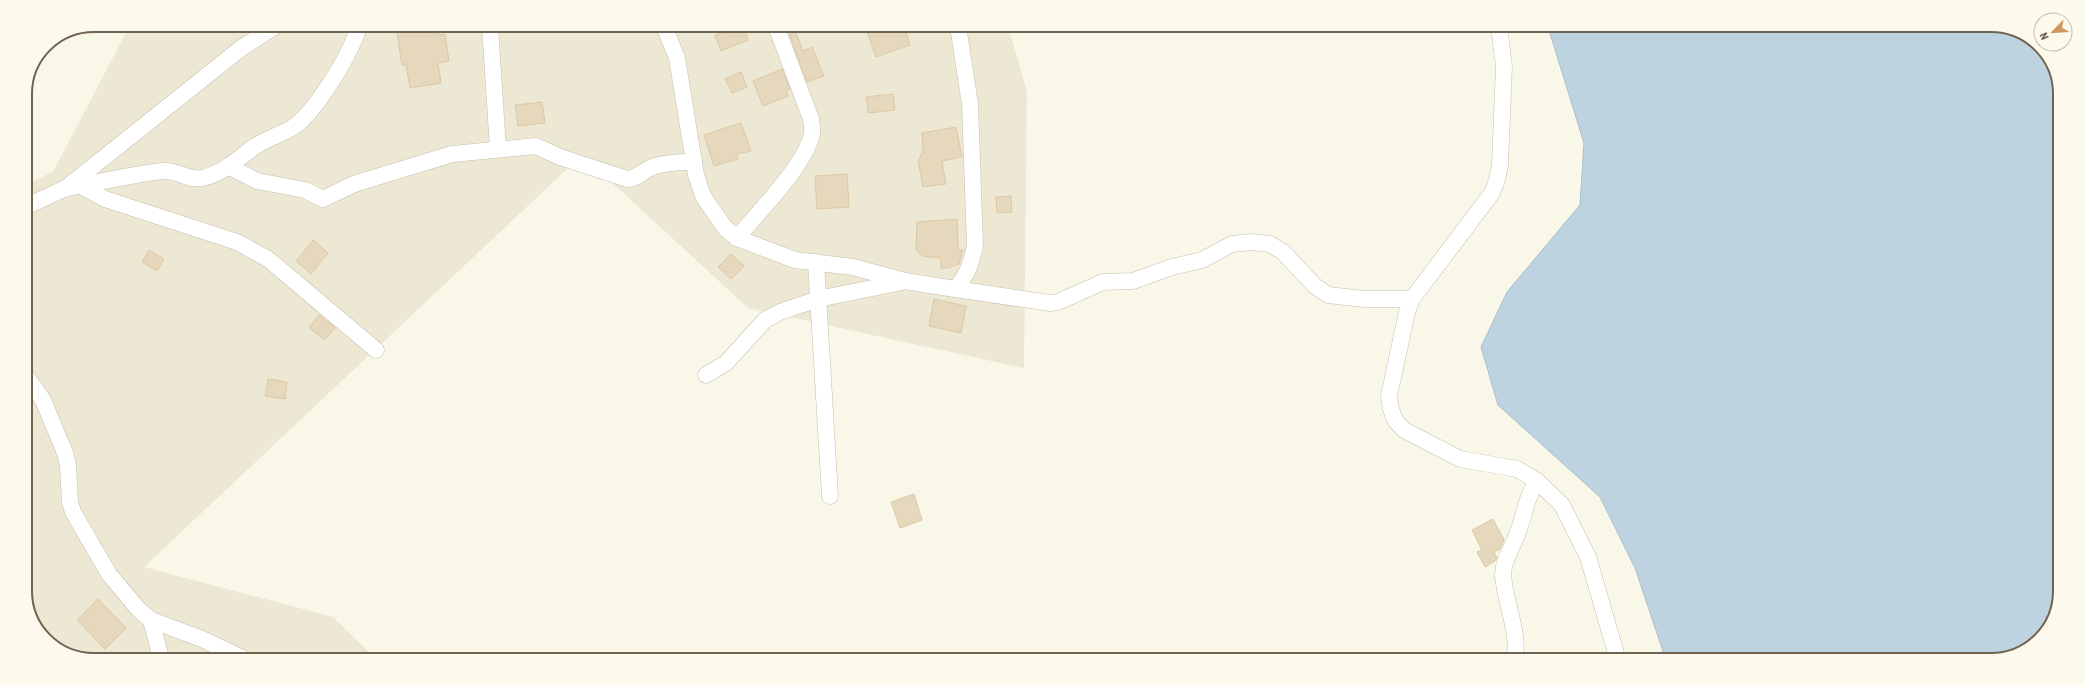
<svg xmlns="http://www.w3.org/2000/svg" width="2085" height="685" font-family="'Asap Condensed',sans-serif">
	<style>
		.residential { fill: #ede8d4 }
		.water { fill: #bed3e0; stroke: #a6bfd1 }
		.building { fill: #e6d8bd; stroke: #dcc8a5 }
		.lines { fill: none; stroke-linecap: round; stroke-linejoin: round }
		.street-casing { stroke: #c7bfad; stroke-width: 17 }
		.street { stroke: #fff; stroke-width: 16 }
		.rim { fill: none; stroke: #70634f; stroke-width: 2 }
	</style>
	<rect width="100%" height="100%" fill="#f9f7e7"/>
	<!-- residential -->
	<path class="residential" d="M 130,25 L 1008,26 L 1027,91 L 1024,368 L 748,308 L 582,155 L 144,567 L 333,617 L 375,658 L 76,658 L 42,636 L 25,596 L 25,185 L 53,172 Z"/>
	<!-- water -->
	<path class="water" d="M 1548,27 L 2009,27 L 2046,52 L 2060,89 L 2058,609 L 2033,646 L 1991,660 L 1666,660 L 1635,568 L 1600,497 L 1498,405 L 1481,347 L 1507,292 L 1580,205 L 1584,143 Z"/>
	<!-- building -->
	<g class="building">
		<path d="M 406,25 L 418,25 L 419,32 L 437,28 L 438,35 L 445,34 L 449,61 L 438,63 L 441,83 L 410,88 L 406,65 L 402,65 L 396,27 Z"/>
		<path d="M 738,26 L 743,26 L 748,40 L 721,51 L 715,35 Z"/>
		<path d="M 865,26 L 904,26 L 910,45 L 876,57 Z"/>
		<path d="M 794,28 L 803,51 L 812,47 L 824,76 L 807,82 L 788,30 Z"/>
		<path d="M 782,69 L 790,89 L 786,91 L 788,96 L 763,106 L 753,81 Z"/>
		<path d="M 741,72 L 747,87 L 732,93 L 725,79 Z"/>
		<path d="M 893,94 L 895,110 L 868,113 L 866,97 Z"/>
		<path d="M 542,102 L 545,123 L 518,126 L 515,105 Z"/>
		<path d="M 741,123 L 751,151 L 737,154 L 738,159 L 714,166 L 704,135 Z"/>
		<path d="M 956,127 L 962,157 L 942,161 L 946,184 L 923,187 L 918,161 L 923,151 L 922,133 Z"/>
		<path d="M 847,174 L 849,207 L 817,209 L 815,176 Z"/>
		<path d="M 1011,196 L 1012,212 L 997,213 L 996,197 Z"/>
		<path d="M 957,219 L 958,250 L 963,250 L 959,264 L 948,268 L 941,268 L 940,258 L 922,256 L 916,249 L 917,222 Z"/>
		<path d="M 313,240 L 328,253 L 311,274 L 296,261 Z"/>
		<path d="M 149,250 L 164,259 L 157,271 L 142,262 Z"/>
		<path d="M 731,254 L 744,266 L 731,279 L 718,267 Z"/>
		<path d="M 934,299 L 966,306 L 961,333 L 929,326 Z"/>
		<path d="M 319,315 L 335,328 L 325,340 L 309,328 Z"/>
		<path d="M 268,379 L 287,382 L 285,399 L 265,396 Z"/>
		<path d="M 914,494 L 922,520 L 900,528 L 891,502 Z"/>
		<path d="M 1493,519 L 1504,540 L 1500,549 L 1494,552 L 1497,558 L 1495,561 L 1485,567 L 1477,552 L 1482,550 L 1472,530 Z"/>
		<path d="M 98,599 L 126,628 L 105,649 L 77,620 Z"/>
	</g>
	<g class="lines">
		<defs>
			<g id="street">
				<path d="M 490,26 L 498,149"/>
				<path d="M 664,26 L 677,58 L 696,175 L 703,196 L 725,228 L 737,238 L 795,260 L 853,267 L 905,281 L 955,289 C 967,276 971,264 975,246 L 970,104 L 958,26"/>
				<path d="M 1499,27 L 1504,66 L 1500,165 L 1497,180 L 1492,193 L 1412,299 L 1407,312 L 1389,396 L 1391,409 L 1395,420 L 1404,430 L 1460,459 L 1517,469 L 1537,481 L 1562,505 L 1588,557 L 1618,660"/>
				<path d="M 228,166 L 257,181 L 305,190 L 323,199 L 354,184 L 452,154 L 536,146 L 560,157 L 627,179 C 637,179 641,172 650,168 C 662,162 680,163 694,161"/>
				<path d="M 81,186 L 105,199 L 237,242 L 268,259 L 376,350"/>
				<path d="M 66,188 C 98,183 132,174 164,171 C 177,170 189,181 202,178 C 222,174 238,159 254,147 C 266,139 279,135 292,128 C 315,113 352,53 359,25"/>
				<path d="M 25,207 L 66,188 L 240,49 L 277,25"/>
				<path d="M 737,238 C 758,212 805,166 812,134 C 813,129 811,123 811,119 L 776,26"/>
				<path d="M 816,262 L 830,496"/>
				<path d="M 955,289 L 1050,303 L 1058,302 L 1103,282 L 1133,281 L 1172,267 L 1202,260 L 1232,244 L 1251,242 L 1270,244 L 1283,252 L 1315,286 L 1328,295 L 1364,299 L 1412,299"/>
				<path d="M 25,375 L 43,400 L 65,453 L 68,465 L 70,502 L 73,512 L 109,574 L 139,610 L 151,620 L 202,639 L 242,658"/>
				<path d="M 706,375 L 726,363 L 765,320 L 780,312 L 818,299 L 902,282"/>
				<path d="M 151,620 L 161,658"/>
				<path d="M 1515,659 C 1519,630 1505,603 1503,575 C 1503,559 1513,547 1518,532 C 1525,514 1526,497 1537,481"/>
			</g>
		</defs>
		<!-- street casing -->
		<use href="#street" class="street-casing"/>
		<!-- street -->
		<use href="#street" class="street"/>
	</g>
	<!-- crop -->
	<path d="M0 0H2085V685H0ZM94 32H1991A62 62 0 0 1 2053 94V591A62 62 0 0 1 1991 653H94A62 62 0 0 1 32 591V94A62 62 0 0 1 94 32Z" fill="#fdfaed" fill-rule="evenodd"/>
	<path class="rim" d="M94 32H1991A62 62 0 0 1 2053 94V591A62 62 0 0 1 1991 653H94A62 62 0 0 1 32 591V94A62 62 0 0 1 94 32Z"/>
	<!-- north arrow -->
	<g transform="translate(2053 32) rotate(245)"><circle r="19" fill="#fdfaed" stroke="#c5beae"/>
	<path d="M0-3L7 15L0 10L-7 15Z" fill="#d3955c"/>
	<text y="-6" font-size="11" font-weight="bold" text-anchor="middle" fill="#70634f">N</text>
	</g>
</svg>
